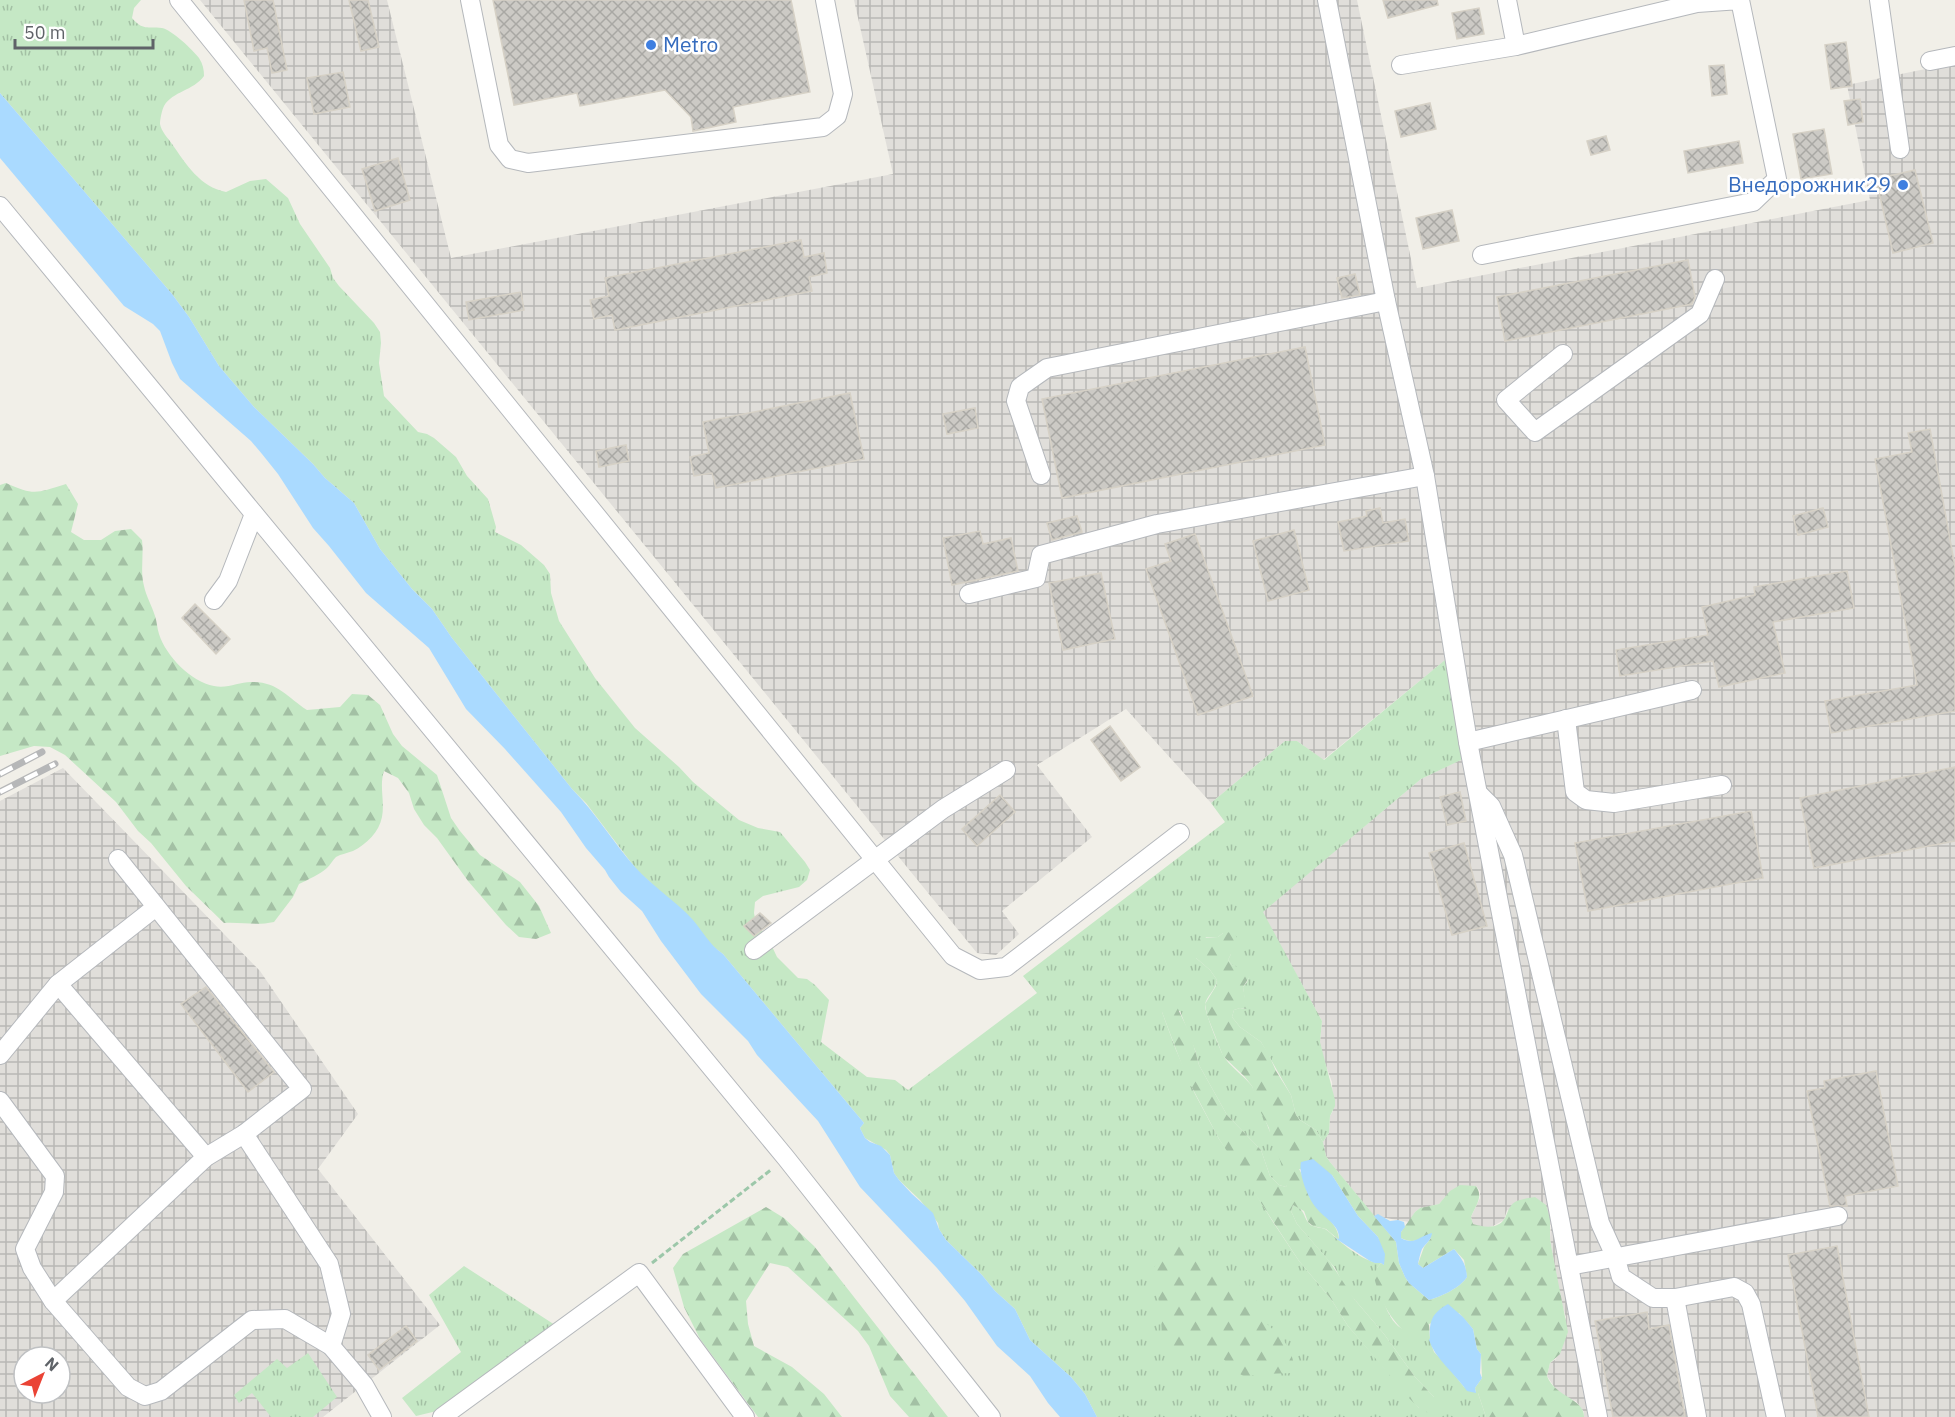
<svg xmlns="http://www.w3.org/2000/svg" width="1955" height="1417" font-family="'IBM Plex Sans',sans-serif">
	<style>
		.industrial { fill: url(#industrial-grid); fill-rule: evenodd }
		.grass { fill: url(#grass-tufts) }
		.forest { fill: url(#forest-firs) }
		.water { fill: #aadaff }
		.building { fill: url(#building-cross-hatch); stroke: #d6d1c6; stroke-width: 1.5 }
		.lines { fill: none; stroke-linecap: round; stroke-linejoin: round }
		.minor-casing { stroke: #b5b8bc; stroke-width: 20 }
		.path { stroke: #9cc7a9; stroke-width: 3; stroke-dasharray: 6 3; stroke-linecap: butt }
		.minor { stroke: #fff; stroke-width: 18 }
		.rail-casing { stroke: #b6b7b8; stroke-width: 7 }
		.rail { stroke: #fff; stroke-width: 4.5; stroke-dasharray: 14; stroke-linecap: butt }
		.shop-dot { fill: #3f7fe0; stroke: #fff; stroke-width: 2 }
		.labels { text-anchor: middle; stroke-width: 5; stroke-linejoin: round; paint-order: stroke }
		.shop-label { font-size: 21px; fill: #366cbe; stroke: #fff; text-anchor: start }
	</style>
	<defs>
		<pattern id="industrial-grid" width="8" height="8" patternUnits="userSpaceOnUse" patternTransform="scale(1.5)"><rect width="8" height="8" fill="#e0deda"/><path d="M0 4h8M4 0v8" fill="none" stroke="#b9b8b5"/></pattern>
		<pattern id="grass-tufts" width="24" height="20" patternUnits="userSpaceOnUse" patternTransform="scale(1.5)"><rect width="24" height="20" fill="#c5e8c5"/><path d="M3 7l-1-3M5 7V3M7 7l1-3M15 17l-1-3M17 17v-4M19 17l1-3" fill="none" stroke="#a3c0a4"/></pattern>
		<pattern id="forest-firs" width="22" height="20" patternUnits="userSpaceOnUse" patternTransform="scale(1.5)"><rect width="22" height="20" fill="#c5e8c5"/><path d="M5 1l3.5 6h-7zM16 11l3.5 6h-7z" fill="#a3c0a4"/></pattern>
		<pattern id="building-cross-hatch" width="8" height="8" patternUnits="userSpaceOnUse" patternTransform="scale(1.5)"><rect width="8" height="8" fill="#cccac5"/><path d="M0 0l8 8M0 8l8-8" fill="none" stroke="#a9a8a4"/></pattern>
	</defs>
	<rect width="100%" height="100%" fill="#f1efe8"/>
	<!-- industrial -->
	<g class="industrial">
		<path d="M 200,0 L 387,0 L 451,258 L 893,174 L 854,0 L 1357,0 L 1417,288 L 1870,200 L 1847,85 L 1955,63 L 1955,1417 L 1584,1417 L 1584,1412 L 1576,1401 L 1565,1397 L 1555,1388 L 1547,1376 L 1550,1363 L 1556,1359 L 1566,1317 L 1559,1295 L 1553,1256 L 1550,1239 L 1551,1225 L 1507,1210 L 1504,1220 L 1493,1226 L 1486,1228 L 1473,1224 L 1471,1217 L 1480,1198 L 1480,1191 L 1476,1186 L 1446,1196 L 1439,1204 L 1420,1208 L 1415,1212 L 1409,1222 L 1374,1216 L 1330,1162 L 1326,1156 L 1323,1142 L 1329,1133 L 1330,1116 L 1333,1111 L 1332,1082 L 1323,1058 L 1320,1042 L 1322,1021 L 1262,912 L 1421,779 L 1462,759 L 1444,661 L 1323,760 L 1297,741 L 1285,741 L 1211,803 L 1126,709 L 1037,765 L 1092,837 L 1002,911 L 1019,934 L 996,955 L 977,953 Z"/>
		<path d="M 63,768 L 260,971 L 358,1114 L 318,1169 L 440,1325 L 323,1417 L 0,1417 L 0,801 ZM 24,1357 L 60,1357 L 60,1393 L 24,1393 Z"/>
	</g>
	<!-- grass -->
	<g class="grass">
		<path d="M 0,0 L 141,0 L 134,8 L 132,18 C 143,31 147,26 162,28 C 172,30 193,50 199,58 C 203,64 204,70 204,76 C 193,91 173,91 164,106 C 162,110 160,119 160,124 C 161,131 168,138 172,144 C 186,164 200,187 226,192 L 250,181 L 266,179 L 288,198 L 300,224 L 330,268 L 333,278 L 339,286 L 374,323 L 380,332 L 381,343 L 379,363 L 384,396 L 418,432 L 427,434 L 434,438 L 456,457 L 467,476 L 488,499 L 496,527 L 495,532 L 521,545 L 544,565 L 550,574 L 551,593 L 559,621 L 595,678 L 635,728 L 679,767 L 693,782 L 739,820 L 758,828 L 780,832 L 805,862 L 810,870 L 807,880 L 799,887 L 763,896 L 755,902 L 754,913 L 756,923 L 768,938 L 777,957 L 798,978 L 807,979 L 815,985 L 829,1000 L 821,1042 L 867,1077 L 895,1080 L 908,1090 L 1037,993 L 1023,976 L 1225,822 L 1211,803 L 1285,741 L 1297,741 L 1324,760 L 1445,660 L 1463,759 L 1421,779 L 1263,912 L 1322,1021 L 1320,1042 L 1335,1100 L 1335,1106 L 1330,1116 L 1329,1133 L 1323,1142 L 1316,1130 L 1300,1120 L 1296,1115 L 1291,1095 L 1261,1042 L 1240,1027 L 1232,1017 L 1234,1010 L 1240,1008 L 1246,1009 L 1243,987 L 1247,982 L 1250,975 L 1232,965 L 1228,960 L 1231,954 L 1223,933 L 1218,937 L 1206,937 L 1196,958 L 1210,970 L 1217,980 C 1216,990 1206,996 1205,1005 C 1205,1013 1219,1047 1223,1055 C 1228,1065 1244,1076 1252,1086 L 1289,1181 L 1286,1187 L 1279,1185 L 1270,1176 L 1261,1150 L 1227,1115 L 1199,1065 L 1195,1050 L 1180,1011 L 1162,1012 L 1176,1050 L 1195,1094 L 1219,1139 L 1241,1170 L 1273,1222 L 1299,1261 L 1331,1299 L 1348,1326 L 1419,1408 L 1434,1397 L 1415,1377 L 1384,1334 L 1355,1300 L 1345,1288 L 1335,1268 L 1297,1224 L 1291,1211 L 1293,1205 C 1307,1210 1302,1218 1311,1225 C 1316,1228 1320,1227 1325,1229 C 1329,1231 1333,1236 1336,1238 C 1346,1247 1368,1264 1381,1263 L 1377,1268 C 1380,1286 1383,1312 1398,1326 C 1405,1332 1420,1335 1429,1338 L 1434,1352 L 1444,1362 L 1464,1387 L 1478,1393 L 1486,1417 L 1097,1417 L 1085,1394 L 1071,1377 L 1030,1340 L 1015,1309 L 995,1291 L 982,1275 L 946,1240 L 939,1229 L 938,1223 L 920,1200 L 899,1180 L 894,1173 L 890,1155 L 886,1150 L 865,1138 L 860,1128 L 864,1123 L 723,954 L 708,943 L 699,929 L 636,869 L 586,803 L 572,789 L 452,638 L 432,609 L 412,589 L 380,549 L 354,503 L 325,478 L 313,464 L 254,407 L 219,366 L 189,317 L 172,294 L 0,93 Z"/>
		<path d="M 464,1266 L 555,1325 L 441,1410 L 416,1416 L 402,1398 L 461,1352 L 429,1295 Z"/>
		<path d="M 308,1353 L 337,1397 L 313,1417 L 271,1417 L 252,1393 L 239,1403 L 234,1395 L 277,1359 L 287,1368 Z"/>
	</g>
	<!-- forest -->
	<g class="forest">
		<path d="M 6,483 C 35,496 36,493 66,484 L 78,504 L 71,532 L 84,540 L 101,540 L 115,531 L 131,529 L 142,540 C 144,555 140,571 144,586 C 146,596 152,606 155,616 C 157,622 157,628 159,634 C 166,656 191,682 214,686 C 227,689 239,682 251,682 C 277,681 287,697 307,710 L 340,707 L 352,694 L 368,695 L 380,705 L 393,734 L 402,746 L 437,775 L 451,818 L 460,831 L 480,855 L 520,882 L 539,906 L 551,933 L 536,939 L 519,937 L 506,925 L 468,881 L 437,838 L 424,825 L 414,809 L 409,793 L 398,778 L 384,771 C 379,786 385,801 382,817 C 379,832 367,844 353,851 C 348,853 341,854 336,857 C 333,860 330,865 327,868 C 319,875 309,879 299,884 L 293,897 L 274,922 C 256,926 243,922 224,923 L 186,886 L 151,843 L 138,831 L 116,802 L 65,755 L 50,747 L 34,746 L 0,756 L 0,485 Z"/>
		<path d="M 1231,932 L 1236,936 L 1239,943 L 1237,950 L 1231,954 L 1228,960 L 1232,965 L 1238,967 L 1241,962 L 1247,961 L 1252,964 L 1254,970 L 1243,987 L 1247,1009 L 1240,1008 L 1234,1010 L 1232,1017 L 1240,1027 L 1261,1042 L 1268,1053 L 1276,1071 L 1291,1095 L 1296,1115 L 1300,1120 L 1316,1130 L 1323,1142 L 1326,1156 L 1330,1162 L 1396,1242 L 1399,1263 L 1405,1277 L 1409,1283 L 1429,1300 C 1441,1297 1461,1287 1467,1277 L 1464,1260 L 1454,1249 L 1423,1268 L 1418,1264 L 1424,1247 L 1431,1238 C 1420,1239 1412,1244 1401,1238 L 1401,1232 L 1415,1212 L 1420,1208 L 1439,1204 L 1450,1191 L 1460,1185 L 1476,1186 C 1484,1197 1475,1206 1471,1217 L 1473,1224 C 1483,1227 1498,1230 1505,1218 C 1508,1212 1509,1206 1515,1202 C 1520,1199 1529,1198 1535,1197 L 1546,1205 L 1550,1218 L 1550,1239 L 1553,1256 L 1568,1332 L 1560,1354 L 1550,1363 L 1547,1376 C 1555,1397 1585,1399 1584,1417 L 1486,1417 L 1478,1393 L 1476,1393 L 1475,1388 L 1482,1378 L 1481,1354 L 1477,1349 L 1473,1329 L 1459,1313 L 1429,1324 L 1430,1339 L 1423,1342 C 1397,1334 1380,1302 1374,1277 L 1377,1268 L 1381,1263 L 1384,1265 L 1378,1237 L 1358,1216 L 1332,1175 L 1299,1169 C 1305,1179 1305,1191 1312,1201 C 1321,1213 1339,1224 1339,1240 L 1326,1229 L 1313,1226 L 1308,1222 L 1304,1211 L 1293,1205 L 1291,1211 L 1297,1224 L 1330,1262 L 1355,1300 L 1384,1334 L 1415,1377 L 1434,1397 L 1438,1412 L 1432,1415 L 1419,1408 L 1409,1398 L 1348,1326 L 1331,1299 L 1299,1261 L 1219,1139 L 1186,1076 L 1162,1012 L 1164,1007 L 1169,1003 L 1176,1005 L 1191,1036 L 1199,1065 L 1227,1115 L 1261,1150 L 1270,1176 L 1279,1185 L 1286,1187 L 1288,1181 L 1270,1134 L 1269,1128 L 1257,1105 L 1252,1086 L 1244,1076 L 1223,1056 L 1207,1015 L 1205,1004 L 1216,986 L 1217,980 L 1210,970 L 1196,958 L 1193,953 L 1192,947 L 1200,938 L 1218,937 L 1223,933 Z"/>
		<path d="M 766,1207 L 784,1218 L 814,1246 L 948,1417 L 909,1417 L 890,1396 L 869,1346 L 858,1331 L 788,1267 L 770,1263 L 746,1301 L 748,1324 L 754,1346 L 792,1367 L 824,1394 L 842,1417 L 758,1417 L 700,1339 L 684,1307 L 673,1268 L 683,1254 Z"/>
		<path d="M 1180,1227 L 1190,1239 L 1201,1245 L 1211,1266 L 1216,1272 L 1233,1280 L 1259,1303 L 1263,1309 L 1267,1324 L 1282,1338 L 1290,1350 L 1294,1364 L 1293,1373 L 1259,1374 L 1245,1377 L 1235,1371 L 1213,1348 L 1199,1345 L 1187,1352 L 1174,1355 L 1162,1342 L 1161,1312 L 1153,1268 L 1169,1249 L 1169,1232 L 1173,1228 Z"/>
	</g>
	<!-- water -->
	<g class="water">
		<path d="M 0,93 L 172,294 L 189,317 L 219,366 L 254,407 L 313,464 L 325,478 L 354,503 L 380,549 L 412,589 L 432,609 L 452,638 L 572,789 C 596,813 613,842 635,867 C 653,887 676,901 693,920 C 704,933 708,943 723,954 L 864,1123 L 860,1128 L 865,1138 L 870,1142 L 881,1146 L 890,1155 L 894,1173 L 899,1180 L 912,1194 L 933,1213 L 939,1229 L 946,1240 L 982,1275 L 995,1291 L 1015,1309 L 1030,1340 L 1071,1377 L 1085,1394 L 1097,1417 L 1060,1417 L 1048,1403 L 1030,1376 L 997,1346 L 965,1301 L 937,1268 L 860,1187 L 818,1121 L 757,1055 L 748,1041 L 701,994 L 661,941 L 642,911 L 621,892 L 609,877 L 605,870 L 586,848 L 561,812 L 505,749 L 466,709 L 429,648 L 366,593 L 329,546 L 313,528 L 278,474 L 262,454 L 251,441 L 180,379 L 172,363 L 160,331 L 153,324 L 124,306 L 0,158 Z"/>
		<path d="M 1313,1159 L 1332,1175 L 1358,1216 L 1378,1237 L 1385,1254 L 1384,1265 L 1381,1263 L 1375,1263 L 1370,1261 L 1335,1238 L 1339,1239 C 1340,1226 1326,1219 1318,1210 C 1309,1201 1298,1174 1301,1162 Z"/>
		<path d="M 1378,1214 L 1390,1221 L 1398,1220 L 1404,1222 L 1405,1227 L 1401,1232 L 1401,1238 C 1415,1246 1419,1236 1432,1233 C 1431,1241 1426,1243 1422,1249 C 1420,1254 1419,1259 1418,1264 L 1423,1268 L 1454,1249 C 1462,1259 1466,1264 1467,1277 C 1461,1287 1441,1297 1429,1300 L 1409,1283 L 1405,1277 L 1399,1263 L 1396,1242 L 1374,1216 Z"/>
		<path d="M 1448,1304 L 1463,1317 L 1473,1329 L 1477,1349 L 1481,1354 L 1480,1373 L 1482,1378 L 1475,1388 L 1476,1393 L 1467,1391 L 1464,1387 C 1452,1371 1435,1358 1429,1340 L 1430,1338 C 1429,1321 1432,1313 1448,1304 Z"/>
	</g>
	<!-- building -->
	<g class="building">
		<path d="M 244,0 L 273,0 L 287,70 L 272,73 L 267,48 L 254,51 Z"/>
		<path d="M 349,0 L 368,0 L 379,47 L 361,51 Z"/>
		<path d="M 493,0 L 791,0 L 810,92 L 733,107 L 736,122 L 693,131 L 691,117 L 665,90 L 580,106 L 577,93 L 514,105 Z"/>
		<path d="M 1383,0 L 1437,0 L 1438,5 L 1388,18 Z"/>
		<path d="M 1479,8 L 1484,34 L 1457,39 L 1452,13 Z"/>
		<path d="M 1846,42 L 1852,86 L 1831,89 L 1825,45 Z"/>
		<path d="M 1724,65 L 1727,94 L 1712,96 L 1709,66 Z"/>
		<path d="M 343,72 L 350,107 L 314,114 L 307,78 Z"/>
		<path d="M 1860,99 L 1863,122 L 1848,125 L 1844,101 Z"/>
		<path d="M 1430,103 L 1436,129 L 1401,137 L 1395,111 Z"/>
		<path d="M 1824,129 L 1832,174 L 1801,179 L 1793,134 Z"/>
		<path d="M 1606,136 L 1610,150 L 1591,155 L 1587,141 Z"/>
		<path d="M 1739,141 L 1743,163 L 1688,173 L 1684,151 Z"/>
		<path d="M 398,158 L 410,200 L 375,211 L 362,169 Z"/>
		<path d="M 1915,170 L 1933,243 L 1893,253 L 1876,179 Z"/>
		<path d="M 1452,210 L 1459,241 L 1423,249 L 1416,218 Z"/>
		<path d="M 801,240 L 804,257 L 824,253 L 827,273 L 809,277 L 812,291 L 615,330 L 612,315 L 594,319 L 590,300 L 609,296 L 605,278 Z"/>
		<path d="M 1688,260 L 1695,297 L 1692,304 L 1505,341 L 1497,297 Z"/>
		<path d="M 1355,274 L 1360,295 L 1342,298 L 1337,278 Z"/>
		<path d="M 521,292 L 524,310 L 469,320 L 466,302 Z"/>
		<path d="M 1305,347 L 1325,445 L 1062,498 L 1042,399 Z"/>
		<path d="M 850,393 L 864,459 L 716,488 L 712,473 L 694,476 L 690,457 L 709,453 L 703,422 Z"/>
		<path d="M 975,408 L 978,428 L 947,434 L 943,414 Z"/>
		<path d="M 1930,429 L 1955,567 L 1955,711 L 1831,733 L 1825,701 L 1917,685 L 1875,459 L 1912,452 L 1908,433 Z"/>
		<path d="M 626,445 L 629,461 L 599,467 L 596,451 Z"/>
		<path d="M 1380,508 L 1383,523 L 1405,519 L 1409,541 L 1344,551 L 1338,522 L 1367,516 L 1366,511 Z"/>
		<path d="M 1823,508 L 1828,527 L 1798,535 L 1793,516 Z"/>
		<path d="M 1077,516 L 1082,532 L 1052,540 L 1047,523 Z"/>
		<path d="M 1294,530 L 1309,590 L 1268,601 L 1253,541 Z"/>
		<path d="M 980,531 L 983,544 L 1011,538 L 1018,571 L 952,585 L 943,538 Z"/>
		<path d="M 1195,534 L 1253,696 L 1198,715 L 1146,569 L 1171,561 L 1165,544 Z"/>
		<path d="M 1847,571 L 1854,608 L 1773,622 L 1785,673 L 1719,687 L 1713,661 L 1620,676 L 1616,650 L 1708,635 L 1702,607 L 1755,595 L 1754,587 Z"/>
		<path d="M 1101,573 L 1115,639 L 1063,650 L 1049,583 Z"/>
		<path d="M 195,604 L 230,639 L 216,654 L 182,618 Z"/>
		<path d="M 1110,726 L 1140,767 L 1121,781 L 1091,740 Z"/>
		<path d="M 1955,767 L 1955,841 L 1814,868 L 1800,798 Z"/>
		<path d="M 1460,792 L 1466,821 L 1447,825 L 1440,797 Z"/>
		<path d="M 1000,795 L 1015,812 L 977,846 L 962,829 Z"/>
		<path d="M 1751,811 L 1763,878 L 1588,911 L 1575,843 Z"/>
		<path d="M 1464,843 L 1487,926 L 1452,935 L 1429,853 Z"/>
		<path d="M 760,913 L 771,923 L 754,936 L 744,926 Z"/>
		<path d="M 206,987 L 274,1072 L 248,1092 L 181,1004 Z"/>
		<path d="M 1876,1071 L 1898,1186 L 1845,1196 L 1847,1206 L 1830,1206 L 1807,1091 L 1825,1088 L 1824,1081 Z"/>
		<path d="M 1837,1246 L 1869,1417 L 1818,1417 L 1788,1255 Z"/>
		<path d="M 1647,1312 L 1649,1329 L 1669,1325 L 1685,1417 L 1613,1417 L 1595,1321 Z"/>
		<path d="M 406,1326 L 417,1341 L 379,1370 L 368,1355 Z"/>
	</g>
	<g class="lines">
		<defs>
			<g id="minor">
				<path d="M 179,0 L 953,956 L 980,970 L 1006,967 L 1180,833"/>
				<path d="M 470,0 L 499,145 L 510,159 L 528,163 L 823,127 L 837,116 L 843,94 L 825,0"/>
				<path d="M 1327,0 L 1386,301 L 1425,476 L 1468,742 L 1598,1417"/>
				<path d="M 1507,0 L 1516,46"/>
				<path d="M 1879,0 L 1900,149"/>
				<path d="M 1930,61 L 1955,56"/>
				<path d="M 1401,65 L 1516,46 L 1697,3 L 1740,0 L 1777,179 L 1753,202 L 1482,255"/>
				<path d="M 0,206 L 786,1158 L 991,1417"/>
				<path d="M 1563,354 L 1506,400 L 1535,432 L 1700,314 L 1715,279"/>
				<path d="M 1041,475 L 1016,401 L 1020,387 L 1047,368 L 1386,301"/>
				<path d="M 969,594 L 1036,578 L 1041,555 L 1157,524 L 1425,476"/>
				<path d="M 214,600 L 228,581 L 254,514"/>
				<path d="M 1566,719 L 1575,792 L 1586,800 L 1614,803 L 1722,785"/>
				<path d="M 1468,742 L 1692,690"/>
				<path d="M 1480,795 L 1491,806 L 1513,855 L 1600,1223 L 1615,1256 L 1621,1277 L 1653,1298 L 1675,1298 L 1734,1287 L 1745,1293 L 1751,1304 L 1776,1417"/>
				<path d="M 754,950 L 943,809 L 1006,770"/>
				<path d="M 58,984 L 206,1157"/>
				<path d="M 0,1055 L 58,984 L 156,907"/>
				<path d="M 0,1101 L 55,1176 L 54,1192 L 25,1249 L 32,1268 L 53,1301 L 128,1387 L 145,1396 L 161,1391 L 252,1320 L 285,1319 L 331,1346 L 364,1385 L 382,1417"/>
				<path d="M 244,1134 L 329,1264 L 341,1314 L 331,1346"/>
				<path d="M 1569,1266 L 1838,1216"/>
				<path d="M 1675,1298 L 1697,1417"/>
				<path d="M 53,1301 L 206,1157 L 244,1134 L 302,1089 L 118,859"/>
				<path d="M 442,1417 L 639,1273 L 745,1417"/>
			</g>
		</defs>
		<!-- minor casing -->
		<use href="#minor" class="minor-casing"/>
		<!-- path -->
		<path class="path" d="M 652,1263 L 772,1169"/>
		<!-- minor -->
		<use href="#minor" class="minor"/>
		<defs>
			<g id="rail">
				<path d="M 0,774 L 42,752"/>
				<path d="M 0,792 L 55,764"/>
			</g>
		</defs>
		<!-- rail casing -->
		<use href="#rail" class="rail-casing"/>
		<!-- rail -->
		<use href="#rail" class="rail"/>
	</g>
	<!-- markers -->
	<g class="shop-dot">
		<circle cx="651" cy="45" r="6"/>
		<circle cx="1903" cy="185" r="6"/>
	</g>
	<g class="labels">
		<!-- shop labels -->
		<g class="shop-label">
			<text x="663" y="52">Metro</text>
			<text x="1891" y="192" text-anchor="end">Внедорожник29</text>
		</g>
	</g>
	<!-- north arrow -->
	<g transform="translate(42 1375) rotate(42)"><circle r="28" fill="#ffffff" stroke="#bfc1c3" stroke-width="1.5"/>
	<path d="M0-4.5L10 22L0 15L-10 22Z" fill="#ea4335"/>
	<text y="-9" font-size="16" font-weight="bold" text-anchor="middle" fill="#5f6368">N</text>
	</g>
	<!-- scale -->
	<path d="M15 39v9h138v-9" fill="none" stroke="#5f6368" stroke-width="3"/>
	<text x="24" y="39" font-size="18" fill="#5f6368" stroke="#ffffff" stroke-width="4.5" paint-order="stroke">50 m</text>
</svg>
